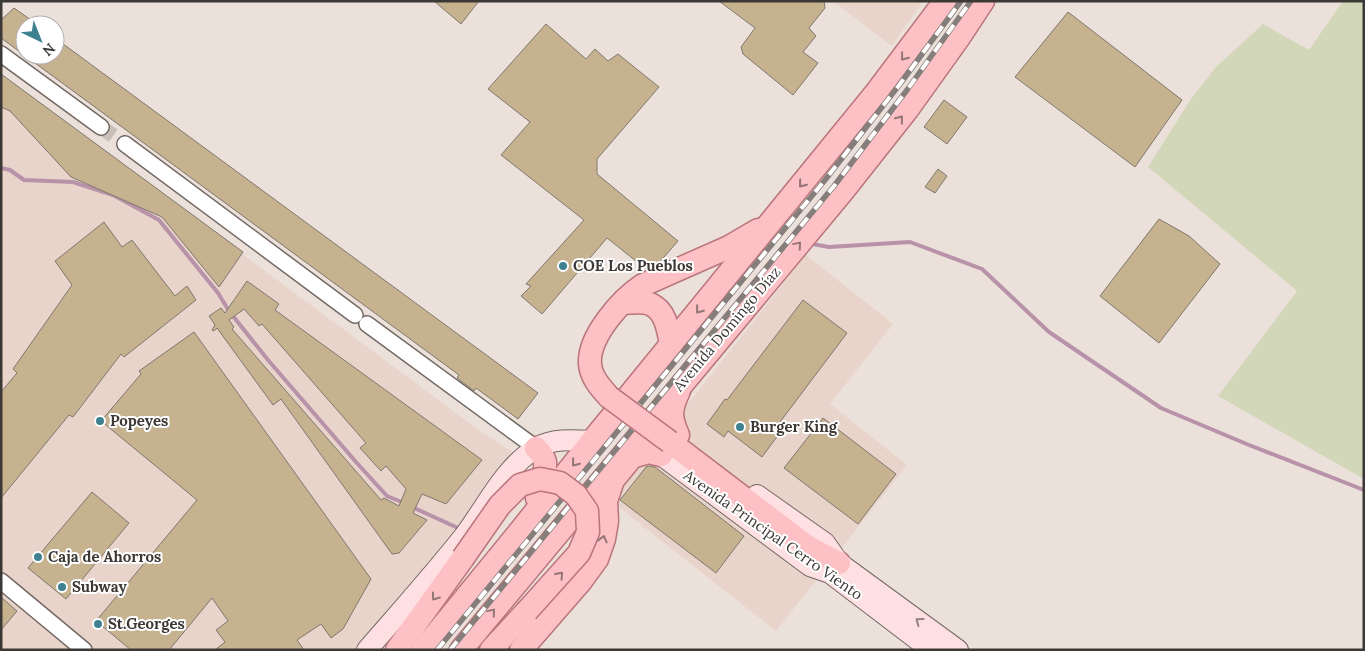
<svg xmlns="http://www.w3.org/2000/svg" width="1365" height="651" font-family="Lora,serif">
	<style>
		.built { fill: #e8d4ca }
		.green { fill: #d2d7ba }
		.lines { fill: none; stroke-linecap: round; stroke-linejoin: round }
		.stream { stroke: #b792a9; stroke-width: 4 }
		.building { fill: #c7b28f; stroke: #7e786f; fill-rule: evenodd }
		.street-tunnel { stroke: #c9beb9; stroke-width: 15; stroke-dasharray: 15 8; stroke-linecap: butt }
		.street-casing { stroke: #746964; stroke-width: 18 }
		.secondary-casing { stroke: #746964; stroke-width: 22 }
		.primary-casing { stroke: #b9757a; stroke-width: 25 }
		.street { stroke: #fff; stroke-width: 15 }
		.secondary { stroke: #fee0e2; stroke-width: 20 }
		.primary { stroke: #fdc0c5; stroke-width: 22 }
		.rail-casing { stroke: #857e7a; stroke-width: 5.5 }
		.rail { stroke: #fff; stroke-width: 4; stroke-dasharray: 11; stroke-linecap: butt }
		.primary-bridge-casing { stroke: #b9757a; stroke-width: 25; stroke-linecap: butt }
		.primary-bridge { stroke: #fdc0c5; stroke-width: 22 }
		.oneway { stroke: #937576 }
		.oneway2 { stroke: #938483 }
		.poi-dot { fill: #3e8191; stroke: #fff; stroke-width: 2 }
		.labels { text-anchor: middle; stroke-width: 4; stroke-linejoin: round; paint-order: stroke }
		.poi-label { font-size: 15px; font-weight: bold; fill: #3c3835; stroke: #fff; text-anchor: start }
		.street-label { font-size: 15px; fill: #3c3835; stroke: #fff }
	</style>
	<rect width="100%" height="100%" fill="#ece0da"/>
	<!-- built -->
	<g class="built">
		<path d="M 833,1 L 923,1 L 892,46 Z"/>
		<path d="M 1,74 L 473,426 L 520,457 L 368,650 L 1,650 Z"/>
		<path d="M 806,255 L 893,324 L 830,404 L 907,465 L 776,631 L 611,501 Z"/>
	</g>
	<!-- green -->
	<path class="green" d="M 1343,1 L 1364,1 L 1364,479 L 1218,396 L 1297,291 L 1148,167 L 1191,99 L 1216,67 L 1263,24 L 1309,50 Z"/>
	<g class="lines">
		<!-- stream -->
		<g class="stream">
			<path d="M 1,168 L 10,170 L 24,180 L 73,182 L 113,195 L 159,220 L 218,293 L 229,311 L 268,360 L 356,462 L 387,496 L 404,503"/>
			<path d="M 812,244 L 829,247 L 910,242 L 982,269 L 1049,332 L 1161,408 L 1249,445 L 1364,490"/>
			<path d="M 412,507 L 458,528"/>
		</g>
	</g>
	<!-- building -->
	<g class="building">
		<path d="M 434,1 L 479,1 L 461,24 Z"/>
		<path d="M 719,1 L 824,1 L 825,8 L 809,28 L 816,36 L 803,52 L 818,63 L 793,95 L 743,54 L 741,47 L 755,28 Z"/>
		<path d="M 14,8 L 38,25 L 25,25 L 25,55 L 55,55 L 55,38 L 538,393 L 518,419 L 476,388 L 474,391 L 457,378 L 459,375 L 1,38 L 1,20 Z"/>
		<path d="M 1068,12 L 1182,100 L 1135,167 L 1015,77 Z"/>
		<path d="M 546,24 L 586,59 L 595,49 L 608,61 L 618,54 L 659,87 L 597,159 L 597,174 L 678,241 L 658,264 L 646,269 L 607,238 L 542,314 L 521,296 L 531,286 L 526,284 L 584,220 L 501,155 L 530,122 L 488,89 Z"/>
		<path d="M 1,74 L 243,252 L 219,287 L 162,217 L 71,177 L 10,111 L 1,107 Z"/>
		<path d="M 944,100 L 967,117 L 947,144 L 924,127 Z"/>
		<path d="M 938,169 L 947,176 L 935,193 L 925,187 Z"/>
		<path d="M 1159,219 L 1189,236 L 1220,264 L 1159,343 L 1100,296 Z"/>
		<path d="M 104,222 L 122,247 L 132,240 L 175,296 L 187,286 L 196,300 L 124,357 L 121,354 L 73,417 L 69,415 L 1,498 L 1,392 L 17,373 L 13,369 L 72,285 L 55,261 Z"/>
		<path d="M 247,281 L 279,304 L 275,310 L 482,460 L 446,504 L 422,494 L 413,513 L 427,520 L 399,553 L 392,554 L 281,399 L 273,405 L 217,328 L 214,331 L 212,330 L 215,325 L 209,316 L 221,308 L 225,313 ZM 244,309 L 259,326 L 262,324 L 366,443 L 360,448 L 381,471 L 386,466 L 406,489 L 399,506 L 384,498 L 381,500 L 232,329 L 234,327 L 229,320 Z"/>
		<path d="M 803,300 L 847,333 L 774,430 L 779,434 L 762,457 L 728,431 L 724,437 L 707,424 L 725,399 L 727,400 Z"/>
		<path d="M 194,332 L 371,579 L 343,629 L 331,638 L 321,624 L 297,640 L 304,650 L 215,650 L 225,642 L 216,630 L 228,621 L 212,598 L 169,650 L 131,650 L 96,621 L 197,500 L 101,421 L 141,374 L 139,371 Z"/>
		<path d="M 823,418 L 896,474 L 858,524 L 784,468 Z"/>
		<path d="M 649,466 L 655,467 L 744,536 L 716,573 L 620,500 L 646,467 Z"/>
		<path d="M 92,492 L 129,523 L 66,599 L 28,568 Z"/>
		<path d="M 1,597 L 17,611 L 1,630 Z"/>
	</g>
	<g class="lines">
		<!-- street-tunnel -->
		<path class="street-tunnel" d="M 101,127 L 125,144"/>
		<defs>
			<g id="street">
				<path d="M 1,54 L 101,127"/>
				<path d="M 125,144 L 355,315"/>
				<path d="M 367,324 L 536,448"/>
				<path d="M 1,581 L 84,650"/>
			</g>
			<g id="secondary">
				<path d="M 662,439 L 659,445 L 661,455 L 810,566 L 830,573 L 931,650"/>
				<path d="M 757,495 L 825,543 L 839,563 L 958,650"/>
				<path d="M 367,650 C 400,612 433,575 464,536 C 486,507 504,468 536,448 C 553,438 574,440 592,441"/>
			</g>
			<g id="primary">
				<path d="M 623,303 C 632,303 644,300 652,305 C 666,312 668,330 671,344"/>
				<path d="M 609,397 C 600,387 591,377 590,364 C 588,336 622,299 643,285 L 729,247 L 758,230"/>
				<path d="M 678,435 C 670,417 670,410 679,391"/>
				<path d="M 670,442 L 808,547 L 839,563"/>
				<path d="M 536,448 C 540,452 544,457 545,462 C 546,473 541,488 537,498"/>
				<path d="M 397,650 L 463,558"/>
				<path d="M 423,650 L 521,530 L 592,441 L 875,94 L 945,1"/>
				<path d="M 461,650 L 843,191 L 907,110 L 960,36 L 983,1"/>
				<path d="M 491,650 L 527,611"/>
				<path d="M 521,650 L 581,581 L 597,559 L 604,539 L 607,521 L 606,501 L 613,480 L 632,457 L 649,452 L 661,455"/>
			</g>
		</defs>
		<!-- street casing -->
		<use href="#street" class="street-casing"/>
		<!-- secondary casing -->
		<use href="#secondary" class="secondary-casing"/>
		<!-- primary casing -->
		<use href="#primary" class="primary-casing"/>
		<!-- street -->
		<use href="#street" class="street"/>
		<!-- secondary -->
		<use href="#secondary" class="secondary"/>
		<!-- primary -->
		<use href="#primary" class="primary"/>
		<defs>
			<g id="rail">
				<path d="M 437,650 L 825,180 L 900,84 L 961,1"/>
				<path d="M 450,650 L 834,186 L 907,90 L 971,1"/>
			</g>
		</defs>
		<!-- rail casing -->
		<use href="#rail" class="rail-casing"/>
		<!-- rail -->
		<use href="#rail" class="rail"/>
		<defs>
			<g id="primary-bridge">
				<path d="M 609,397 L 670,442"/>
				<path d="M 463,558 L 500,505 L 520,485 L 540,479 L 560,483 L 576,495 L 587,511 L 588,532 L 579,553 L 527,611"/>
			</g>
		</defs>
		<!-- primary-bridge casing -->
		<use href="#primary-bridge" class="primary-bridge-casing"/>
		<!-- primary-bridge -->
		<use href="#primary-bridge" class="primary-bridge"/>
	</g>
	<!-- one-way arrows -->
	<defs><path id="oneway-chevron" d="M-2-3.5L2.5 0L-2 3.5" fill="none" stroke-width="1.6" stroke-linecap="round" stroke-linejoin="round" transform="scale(1.25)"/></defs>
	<g class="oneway">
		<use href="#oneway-chevron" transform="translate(904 57) rotate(128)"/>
		<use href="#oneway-chevron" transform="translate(900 119) rotate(-52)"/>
		<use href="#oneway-chevron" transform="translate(802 184) rotate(129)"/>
		<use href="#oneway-chevron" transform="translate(798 245) rotate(-50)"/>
		<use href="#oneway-chevron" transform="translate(699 310) rotate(129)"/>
		<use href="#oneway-chevron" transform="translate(575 463) rotate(128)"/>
		<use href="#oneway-chevron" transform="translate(603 539) rotate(-77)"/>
		<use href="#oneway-chevron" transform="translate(560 575) rotate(-48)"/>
		<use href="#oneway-chevron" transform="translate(435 597) rotate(126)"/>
		<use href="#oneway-chevron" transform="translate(492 612) rotate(-50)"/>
	</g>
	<use class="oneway2" href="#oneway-chevron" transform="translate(919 621) rotate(-144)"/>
	<!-- markers -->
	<g class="poi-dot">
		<circle cx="563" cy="266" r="5"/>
		<circle cx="100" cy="421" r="5"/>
		<circle cx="740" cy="427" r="5"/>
		<circle cx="38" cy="557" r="5"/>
		<circle cx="62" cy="587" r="5"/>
		<circle cx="98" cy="624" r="5"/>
	</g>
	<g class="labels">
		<!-- poi labels -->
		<g class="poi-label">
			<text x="573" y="271">COE Los Pueblos</text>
			<text x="110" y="426">Popeyes</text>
			<text x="750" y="432">Burger King</text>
			<text x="48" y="562">Caja de Ahorros</text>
			<text x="72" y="592">Subway</text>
			<text x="108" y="629">St.Georges</text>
		</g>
		<!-- street labels -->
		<g class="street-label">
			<text transform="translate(727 329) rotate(-50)" y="5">Avenida Domingo Díaz</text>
			<text transform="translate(773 535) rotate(35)" y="5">Avenida Principal Cerro Viento</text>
		</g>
	</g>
	<!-- border -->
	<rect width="1365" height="651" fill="none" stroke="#3c3835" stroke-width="5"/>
	<!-- north arrow -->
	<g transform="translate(40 40) rotate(137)"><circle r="24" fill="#ffffff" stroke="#b1afae"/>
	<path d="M0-4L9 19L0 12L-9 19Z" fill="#3e8191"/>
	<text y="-8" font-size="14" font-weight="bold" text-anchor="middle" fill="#3c3835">N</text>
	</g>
</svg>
